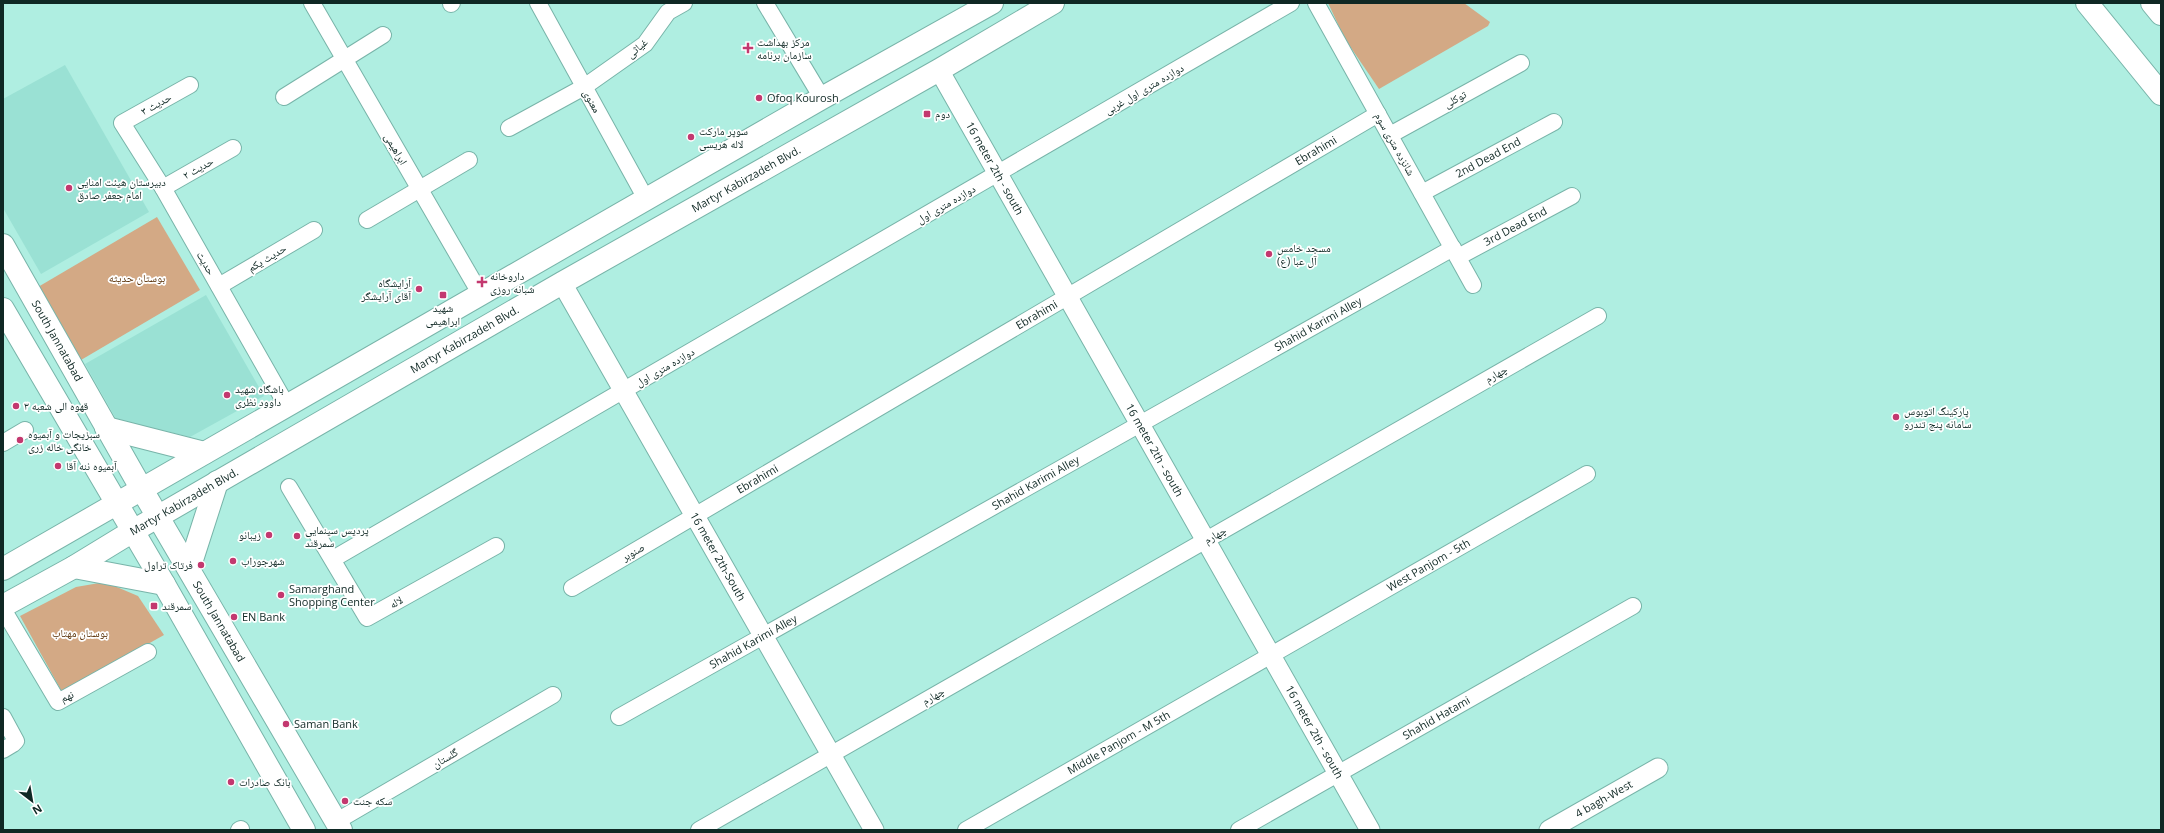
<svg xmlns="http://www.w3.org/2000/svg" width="2164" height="833" font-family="'Open Sans','Noto Naskh Arabic',sans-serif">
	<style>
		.built { fill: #9ae1d4 }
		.green { fill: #d3a985 }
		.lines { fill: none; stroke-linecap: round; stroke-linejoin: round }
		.minor-casing { stroke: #78b4a9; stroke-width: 18 }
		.tertiary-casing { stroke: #78b4a9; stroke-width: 21 }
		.secondary-casing { stroke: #78b4a9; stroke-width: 24 }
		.trunk-casing { stroke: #78b4a9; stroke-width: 24 }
		.minor { stroke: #fff; stroke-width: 16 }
		.tertiary { stroke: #fff; stroke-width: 19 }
		.secondary { stroke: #fff; stroke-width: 22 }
		.trunk { stroke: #fff; stroke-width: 22 }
		.poi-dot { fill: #c3386f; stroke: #fff; stroke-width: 1.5 }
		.labels { text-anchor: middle; stroke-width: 3.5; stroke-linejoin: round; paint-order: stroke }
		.poi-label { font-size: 11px; fill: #0f2824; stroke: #fff; text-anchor: start }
		.street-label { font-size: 11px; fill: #0f2824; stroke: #fff }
		.park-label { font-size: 11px; fill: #5c340b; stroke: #fff }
	</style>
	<rect width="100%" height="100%" fill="#afeee1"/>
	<!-- built -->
	<g class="built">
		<path d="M 65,65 L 149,212 L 41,274 L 3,208 L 3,99 Z"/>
		<path d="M 206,295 L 264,396 L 190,437 L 116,419 L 85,364 Z"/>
	</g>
	<!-- green -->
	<g class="green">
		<path d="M 1328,3 L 1464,3 L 1490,22 L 1488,26 L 1379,89 L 1345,39 Z"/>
		<path d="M 157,217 L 200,290 L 81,360 L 38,287 Z"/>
		<path d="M 105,582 L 138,596 L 164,635 L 62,692 L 20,616 L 76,587 Z"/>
	</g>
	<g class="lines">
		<defs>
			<g id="minor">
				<path d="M 312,3 L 481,295"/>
				<path d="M 538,3 L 646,199"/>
				<path d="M 765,3 L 822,98"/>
				<path d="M 1316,3 L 1473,285"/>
				<path d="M 451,4 L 452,3"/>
				<path d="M 190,85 L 122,123 L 163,188 L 287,406"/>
				<path d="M 284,97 L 383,35"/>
				<path d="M 509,128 L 584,87 L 645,44 L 668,12 L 684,3"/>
				<path d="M 1390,135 L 1521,63"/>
				<path d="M 163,188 L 233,148"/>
				<path id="s1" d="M 1422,193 L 1554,122"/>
				<path d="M 367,220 L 469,160"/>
				<path id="s2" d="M 1458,257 L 1572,196"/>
				<path d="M 219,286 L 314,230"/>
				<path d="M 3,443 L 25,430"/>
				<path d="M 289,487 L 367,618 L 496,546"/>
				<path d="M 333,559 L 1291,3"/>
				<path id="s3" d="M 572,588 L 1378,114"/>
				<path d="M 3,609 L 58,702 L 148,652"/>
				<path d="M 3,717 L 16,741 L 13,744 L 3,750"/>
				<path id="s4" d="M 619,717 L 1453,248"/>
				<path d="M 337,821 L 553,695"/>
				<path d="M 239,830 L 241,829"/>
				<path d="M 699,830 L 1598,316"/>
				<path id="s5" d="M 966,830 L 1587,474"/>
				<path id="s6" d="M 1239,830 L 1633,606"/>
			</g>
			<g id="tertiary">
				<path id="s7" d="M 939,70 L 1370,830"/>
				<path id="s8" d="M 562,283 L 874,830"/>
				<path id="s9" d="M 1549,830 L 1658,768"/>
			</g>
			<g id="secondary">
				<path id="s10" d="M 3,245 L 141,488 L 341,830"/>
				<path d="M 3,309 L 164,584 L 304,830"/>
				<path d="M 106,428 L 204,453"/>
				<path d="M 74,567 L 164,584"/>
				<path d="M 3,569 L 822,98 L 992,3"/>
				<path d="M 189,569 L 217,482"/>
				<path id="s11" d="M 3,606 L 74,567 L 133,531 L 562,283 L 939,70 L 1053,3"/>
			</g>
			<g id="trunk">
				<path d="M 2087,3 L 2161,94"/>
				<path d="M 2152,3 L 2161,14"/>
			</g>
		</defs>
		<!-- minor casing -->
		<use href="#minor" class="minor-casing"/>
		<!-- tertiary casing -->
		<use href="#tertiary" class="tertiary-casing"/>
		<!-- secondary casing -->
		<use href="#secondary" class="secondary-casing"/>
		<!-- trunk casing -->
		<use href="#trunk" class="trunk-casing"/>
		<!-- minor -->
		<use href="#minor" class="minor"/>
		<!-- tertiary -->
		<use href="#tertiary" class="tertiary"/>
		<!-- secondary -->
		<use href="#secondary" class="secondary"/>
		<!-- trunk -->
		<use href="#trunk" class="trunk"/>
	</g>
	<!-- markers -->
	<g class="poi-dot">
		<path d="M746 42h4v4h4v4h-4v4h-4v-4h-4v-4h4z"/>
		<circle cx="759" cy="98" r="4"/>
		<rect x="923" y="110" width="8" height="8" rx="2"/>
		<circle cx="691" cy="137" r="4"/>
		<circle cx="69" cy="188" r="4"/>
		<circle cx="1269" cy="254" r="4"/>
		<path d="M480 276h4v4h4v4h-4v4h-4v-4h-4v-4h4z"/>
		<circle cx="419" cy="289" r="4"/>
		<rect x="439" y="291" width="8" height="8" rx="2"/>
		<circle cx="227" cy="395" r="4"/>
		<circle cx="16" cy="406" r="4"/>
		<circle cx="1896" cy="417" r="4"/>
		<circle cx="20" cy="440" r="4"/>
		<circle cx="58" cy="466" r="4"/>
		<circle cx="269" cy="535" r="4"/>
		<circle cx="297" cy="536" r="4"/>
		<circle cx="233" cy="561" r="4"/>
		<circle cx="201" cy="565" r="4"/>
		<circle cx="281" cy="595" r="4"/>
		<rect x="150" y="602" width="8" height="8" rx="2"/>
		<circle cx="234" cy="617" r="4"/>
		<circle cx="286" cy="724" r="4"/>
		<circle cx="231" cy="782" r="4"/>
		<circle cx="345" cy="801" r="4"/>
	</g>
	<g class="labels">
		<!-- poi labels -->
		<g class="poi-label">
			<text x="757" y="46">مرکز بهداشت<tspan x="757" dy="13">سازمان برنامه</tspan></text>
			<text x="767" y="102">Ofoq Kourosh</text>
			<text x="935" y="118">دوم</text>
			<text x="699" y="135">سوپر مارکت<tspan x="699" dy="13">لاله هریسی</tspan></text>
			<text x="77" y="186">دبیرستان هیئت امنایی<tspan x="77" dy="13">امام جعفر صادق</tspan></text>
			<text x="1277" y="252">مسجد خامس<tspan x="1277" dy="13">آل عبا (ع)</tspan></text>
			<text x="490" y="280">داروخانه<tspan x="490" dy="13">شبانه روزی</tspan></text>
			<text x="411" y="287" text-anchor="end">آرایشگاه<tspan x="411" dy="13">آقای آرایشگر</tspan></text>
			<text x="443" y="312" text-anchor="middle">شهید<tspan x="443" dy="13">ابراهیمی</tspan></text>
			<text x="235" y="393">باشگاه شهید<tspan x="235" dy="13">داوود نظری</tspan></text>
			<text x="24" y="410">قهوه الی شعبه ۳</text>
			<text x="1904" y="415">پارکینگ اتوبوس<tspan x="1904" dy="13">سامانه پنج تندرو</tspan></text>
			<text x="28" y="438">سبزیجات و آبمیوه<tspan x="28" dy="13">خانگی خاله زری</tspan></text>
			<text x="66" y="470">آبمیوه ننه آقا</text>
			<text x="305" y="534">پردیس سینمایی<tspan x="305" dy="13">سمرقند</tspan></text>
			<text x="261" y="539" text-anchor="end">زیبانو</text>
			<text x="241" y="565">شهرجوراب</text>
			<text x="193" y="569" text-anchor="end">فرتاک تراول</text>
			<text x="289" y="593">Samarghand<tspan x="289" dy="13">Shopping Center</tspan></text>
			<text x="162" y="610">سمرقند</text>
			<text x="242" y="621">EN Bank</text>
			<text x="294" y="728">Saman Bank</text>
			<text x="239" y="786">بانک صادرات</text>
			<text x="353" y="805">سکه جنت</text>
		</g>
		<!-- street labels -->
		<g class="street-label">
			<text transform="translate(637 48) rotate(-40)" y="4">غیاثی</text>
			<text transform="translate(1144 89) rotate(-30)" y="4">دوازده متری اول غربی</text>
			<text transform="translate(1455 99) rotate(-29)" y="4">توکلی</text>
			<text transform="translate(592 101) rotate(61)" y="4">معنوی</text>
			<text transform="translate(156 104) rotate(-29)" y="4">حدیث ۳</text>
			<text transform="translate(1395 144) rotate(61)" y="4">شانزده متری سوم</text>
			<text transform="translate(396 149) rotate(60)" y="4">ابراهیمی</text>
			<text dy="4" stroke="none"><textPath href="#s3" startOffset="863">Ebrahimi</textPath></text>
			<text dy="4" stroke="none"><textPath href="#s1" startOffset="75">2nd Dead End</textPath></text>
			<text transform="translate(198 168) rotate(-29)" y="4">حدیث ۲</text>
			<text dy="4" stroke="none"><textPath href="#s7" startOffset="113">16 meter 2th - south</textPath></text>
			<text dy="4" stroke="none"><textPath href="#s11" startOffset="857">Martyr Kabirzadeh Blvd.</textPath></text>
			<text transform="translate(946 204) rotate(-30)" y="4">دوازده متری اول</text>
			<text dy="4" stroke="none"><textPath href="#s2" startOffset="65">3rd Dead End</textPath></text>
			<text transform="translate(267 258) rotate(-31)" y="4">حدیث یکم</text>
			<text transform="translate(206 263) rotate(60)" y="4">حدیث</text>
			<text dy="4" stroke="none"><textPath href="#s3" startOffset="539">Ebrahimi</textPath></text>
			<text dy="4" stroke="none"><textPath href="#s4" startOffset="802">Shahid Karimi Alley</textPath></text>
			<text dy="4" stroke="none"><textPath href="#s11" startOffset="533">Martyr Kabirzadeh Blvd.</textPath></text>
			<text dy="4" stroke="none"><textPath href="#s10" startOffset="110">South Jannatabad</textPath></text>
			<text transform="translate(665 367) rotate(-30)" y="4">دوازده متری اول</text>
			<text transform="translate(1496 374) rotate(-30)" y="4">چهارم</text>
			<text dy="4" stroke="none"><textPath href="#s7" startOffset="437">16 meter 2th - south</textPath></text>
			<text dy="4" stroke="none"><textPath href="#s3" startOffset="215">Ebrahimi</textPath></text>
			<text dy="4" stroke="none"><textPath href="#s4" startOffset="478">Shahid Karimi Alley</textPath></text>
			<text dy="4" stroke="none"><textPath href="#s11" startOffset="209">Martyr Kabirzadeh Blvd.</textPath></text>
			<text transform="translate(1215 535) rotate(-30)" y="4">چهارم</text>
			<text transform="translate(633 552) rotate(-30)" y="4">صنوبر</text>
			<text dy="4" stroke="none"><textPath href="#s8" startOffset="315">16 meter 2th-South</textPath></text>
			<text dy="4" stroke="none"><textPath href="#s5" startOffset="533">West Panjom - 5th</textPath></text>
			<text transform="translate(396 602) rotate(-29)" y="4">لاله</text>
			<text dy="4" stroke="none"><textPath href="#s10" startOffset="434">South Jannatabad</textPath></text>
			<text dy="4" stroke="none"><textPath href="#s4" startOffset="154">Shahid Karimi Alley</textPath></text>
			<text transform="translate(67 696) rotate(-23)" y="4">نهم</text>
			<text transform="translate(933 696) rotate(-30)" y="4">چهارم</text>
			<text dy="4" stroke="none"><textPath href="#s6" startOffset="227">Shahid Hatami</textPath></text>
			<text dy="4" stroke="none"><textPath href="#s7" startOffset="761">16 meter 2th - south</textPath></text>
			<text dy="4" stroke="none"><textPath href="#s5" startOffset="176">Middle Panjom - M 5th</textPath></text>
			<text transform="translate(445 758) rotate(-30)" y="4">گلستان</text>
			<text dy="4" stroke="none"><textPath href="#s9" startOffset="63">4 bagh-West</textPath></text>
		</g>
		<!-- park labels -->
		<g class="park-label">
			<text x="137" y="282">بوستان حدیثه</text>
			<text x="80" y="637">بوستان مهتاب</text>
		</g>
	</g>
	<!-- border -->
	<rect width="2164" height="833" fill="none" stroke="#0f2824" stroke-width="8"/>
	<!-- north arrow -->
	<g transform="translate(32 801) rotate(149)" stroke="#ffffff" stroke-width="3" paint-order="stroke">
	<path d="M0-3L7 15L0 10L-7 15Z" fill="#0f2824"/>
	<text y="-6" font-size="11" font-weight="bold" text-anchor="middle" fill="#0f2824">N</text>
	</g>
</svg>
